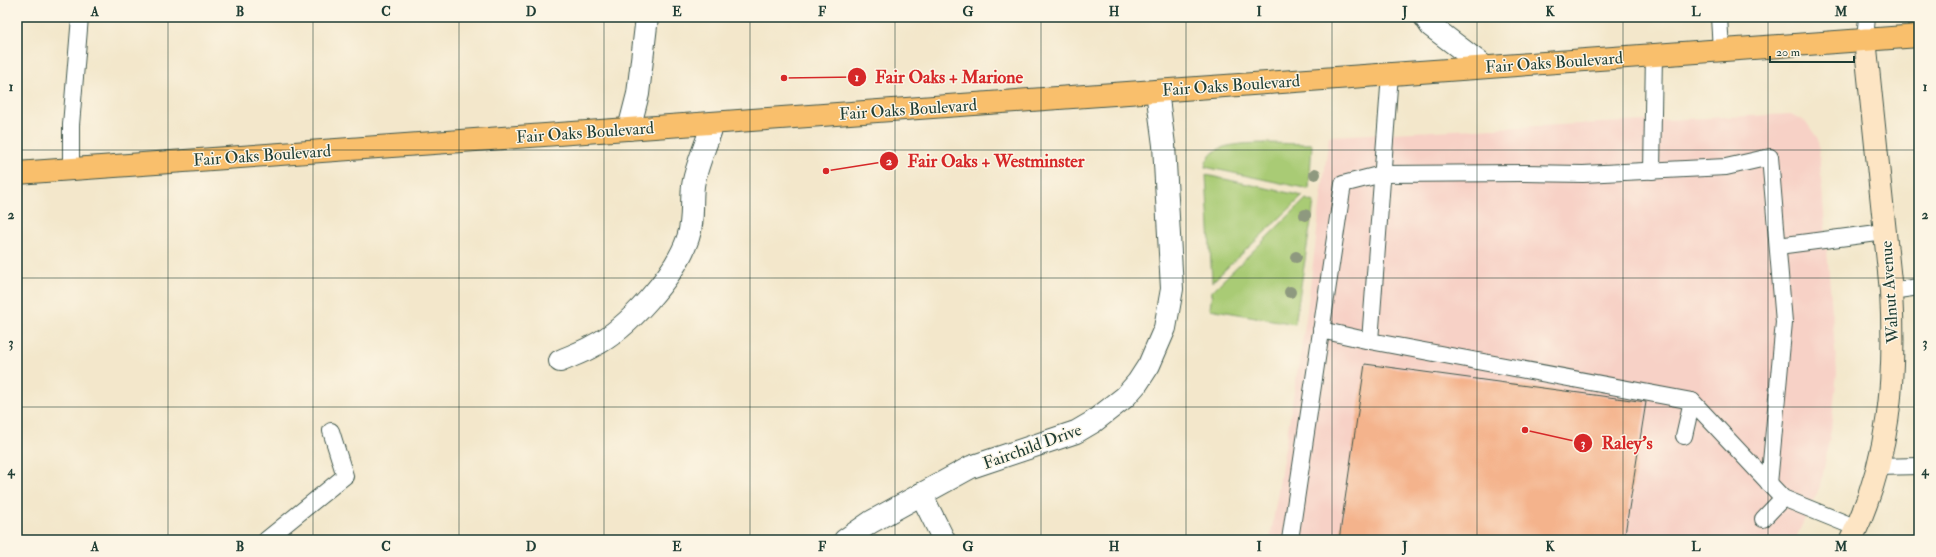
<svg xmlns="http://www.w3.org/2000/svg" width="1936" height="557" font-family="'IM FELL Double Pica',serif">
	<style>
		.built { fill: #f7d1c6 }
		.green { fill: #a9cb74; stroke: #648454 }
		.building { fill: #f4b38c }
		.lines { fill: none; stroke-linecap: round; stroke-linejoin: round }
		.lane-casing { stroke: #3f564b; stroke-width: 18 }
		.street-casing { stroke: #3f564b; stroke-width: 24 }
		.secondary-casing { stroke: #3f564b; stroke-width: 24 }
		.primary-casing { stroke: #3f564b; stroke-width: 24 }
		.lane { stroke: #fff; stroke-width: 16 }
		.street { stroke: #fff; stroke-width: 22 }
		.secondary { stroke: #fde5c4; stroke-width: 22 }
		.primary { stroke: #f9bf6c; stroke-width: 22 }
		.tree { fill: #8e997f }
		.grid { fill: none; stroke: #1f3d34; stroke-width: 1; stroke-opacity: 0.55 }
		.labels { text-anchor: middle; stroke-width: 3; stroke-linejoin: round; paint-order: stroke }
		.street-label { font-size: 17px; fill: #1f3d34; stroke: #fcf5e5 }
		.leader { fill: none; stroke: #d62828; stroke-width: 1.5 }
		.callout-dot { fill: #d62828; stroke: #fcf5e5; stroke-width: 1.5 }
		.mark-label { font-size: 12px; text-anchor: middle; font-weight: bold; fill: #fff }
		.callout-label { font-size: 18px; text-anchor: middle; font-weight: bold; fill: #d62828; stroke: #fcf5e5; stroke-width: 3; stroke-linejoin: round; paint-order: stroke }
		.neatline { fill: none; stroke: #1f3d34; stroke-width: 1.5 }
		.grid-label { font-size: 13px; text-anchor: middle; font-weight: bold; fill: #1f3d34 }
	</style>
	<rect width="100%" height="100%" fill="#fcf5e5"/>
	<filter id="ink" filterUnits="userSpaceOnUse"><feTurbulence type="fractalNoise" baseFrequency=".025" numOctaves="2"/><feDisplacementMap in="SourceGraphic" scale="8" xChannelSelector="R" yChannelSelector="G"/><feConvolveMatrix kernelMatrix="1 2 1 2 8 2 1 2 1" color-interpolation-filters="sRGB"/></filter>
	<filter id="wash" filterUnits="userSpaceOnUse"><feTurbulence type="fractalNoise" baseFrequency=".012" numOctaves="4" result="noise"/><feDisplacementMap in="SourceGraphic" scale="16" xChannelSelector="R" yChannelSelector="G"/><feGaussianBlur stdDeviation="0.9" result="paint"/><feColorMatrix in="noise" values="0 0 0 0 0 0 0 0 0 0 0 0 0 0 0 0 0 1.4 0 .05"/><feComposite in="paint" operator="in"/></filter>
	<g filter="url(#wash)">
		<rect width="100%" height="100%" fill="#f3e7cb"/>
		<!-- built -->
		<g class="built">
			<path d="M 1477,17 L 1578,17 L 1492,22 Z"/>
			<path d="M 1791,114 L 1806,122 L 1818,139 L 1837,373 L 1831,430 L 1821,484 L 1795,540 L 1270,540 L 1306,318 L 1329,136 Z"/>
		</g>
		<!-- green -->
		<g class="green">
			<path d="M 1312,144 L 1309,189 L 1205,167 C 1206,156 1217,148 1228,146 C 1251,141 1287,144 1312,144 Z"/>
			<path d="M 1206,175 L 1303,196 L 1212,282 Z"/>
			<path d="M 1306,199 L 1314,202 L 1295,324 L 1210,309 L 1212,291 Z"/>
		</g>
		<g id="blocks">
			<!-- building -->
			<path class="building" d="M 1365,364 L 1646,402 L 1624,540 L 1339,540 Z"/>
		</g>
	</g>
	<g filter="url(#ink)">
		<use href="#blocks" fill-opacity="0" stroke="#3f564b" stroke-width="1"/>
		<g class="lines">
			<defs>
				<g id="lane">
					<path d="M 1719,17 L 1721,50"/>
					<path d="M 1865,39 L 1867,17"/>
					<path d="M 1390,74 L 1370,341 L 1692,401 L 1783,498 L 1857,528"/>
					<path d="M 71,168 L 71,125 L 80,17"/>
					<path d="M 1652,171 L 1654,54"/>
					<path d="M 1778,246 L 1885,232"/>
					<path d="M 1891,291 L 1919,287"/>
					<path d="M 1321,330 L 1370,341"/>
					<path d="M 1684,436 L 1692,401"/>
					<path d="M 1878,467 L 1919,466"/>
					<path d="M 1763,519 L 1783,498"/>
					<path d="M 266,540 L 345,476 L 331,431"/>
					<path d="M 1290,540 L 1343,184 L 1382,174 L 1524,173 L 1583,174 L 1726,167 L 1770,157 L 1784,322 L 1769,484"/>
				</g>
				<g id="street">
					<path d="M 1425,17 L 1431,26 L 1485,67"/>
					<path d="M 629,129 L 638,94 L 647,17"/>
					<path d="M 560,361 C 571,356 583,352 593,346 C 628,329 676,274 688,238 C 694,221 691,204 693,186 C 695,169 708,140 713,123"/>
					<path d="M 921,494 L 944,540"/>
					<path d="M 845,540 L 871,522 L 971,467 L 1076,432 L 1093,422 L 1125,397 L 1138,382 L 1149,365 L 1165,328 L 1172,289 L 1164,145 L 1157,91"/>
				</g>
				<path id="secondary" d="M 1851,540 C 1890,459 1896,379 1891,291 L 1865,39"/>
				<path id="primary" d="M 17,173 L 1919,36"/>
			</defs>
			<!-- lane casing -->
			<use href="#lane" class="lane-casing"/>
			<!-- street casing -->
			<use href="#street" class="street-casing"/>
			<!-- secondary casing -->
			<use href="#secondary" class="secondary-casing"/>
			<!-- primary casing -->
			<use href="#primary" class="primary-casing"/>
			<!-- lane -->
			<use href="#lane" class="lane"/>
			<!-- street -->
			<use href="#street" class="street"/>
			<!-- secondary -->
			<use href="#secondary" class="secondary"/>
			<!-- primary -->
			<use href="#primary" class="primary"/>
		</g>
		<!-- trees -->
		<g class="tree">
			<circle cx="1315" cy="174" r="6"/>
			<circle cx="1305" cy="215" r="6"/>
			<circle cx="1296" cy="257" r="6"/>
			<circle cx="1290" cy="292" r="6"/>
		</g>
	</g>
	<!-- grid -->
	<path class="grid" d="M 168,17 L 168,540M 313,17 L 313,540M 459,17 L 459,540M 604,17 L 604,540M 750,17 L 750,540M 895,17 L 895,540M 1041,17 L 1041,540M 1186,17 L 1186,540M 1332,17 L 1332,540M 1477,17 L 1477,540M 1623,17 L 1623,540M 1768,17 L 1768,540M 17,150 L 1919,150M 17,278 L 1919,278M 17,407 L 1919,407"/>
	<g class="labels">
		<!-- street labels -->
		<g class="street-label">
			<text transform="translate(1554 62) rotate(-4)" y="6">Fair Oaks Boulevard</text>
			<text transform="translate(1231 85) rotate(-4)" y="6">Fair Oaks Boulevard</text>
			<text transform="translate(908 109) rotate(-4)" y="6">Fair Oaks Boulevard</text>
			<text transform="translate(585 132) rotate(-4)" y="6">Fair Oaks Boulevard</text>
			<text transform="translate(262 155) rotate(-4)" y="6">Fair Oaks Boulevard</text>
			<text transform="translate(1889 292) rotate(-94)" y="6">Walnut Avenue</text>
			<text transform="translate(1032 446) rotate(-20)" y="6">Fairchild Drive</text>
		</g>
	</g>
	<!-- callouts -->
	<path class="leader" d="M784 78L857 77M826 171L889 161M1525 430L1583 443"/>
	<g class="callout-dot">
		<circle cx="784" cy="78" r="4"/>
		<circle cx="826" cy="171" r="4"/>
		<circle cx="1525" cy="430" r="4"/>
		<circle cx="857" cy="77" r="10"/>
		<circle cx="889" cy="161" r="10"/>
		<circle cx="1583" cy="443" r="10"/>
	</g>
	<g class="mark-label">
		<text x="857" y="81">1</text>
		<text x="889" y="165">2</text>
		<text x="1583" y="447">3</text>
	</g>
	<g class="callout-label">
		<text x="949" y="83">Fair Oaks + Marione</text>
		<text x="996" y="167">Fair Oaks + Westminster</text>
		<text x="1627" y="449">Raley's</text>
	</g>
	<!-- margin -->
	<rect width="1936" height="557" fill="none" stroke="#fcf5e5" stroke-width="44"/>
	<!-- scale -->
	<path d="M1770 56v6h84v-6" fill="none" stroke="#1f3d34" stroke-width="2"/>
	<text x="1776" y="56" font-size="12" fill="#1f3d34" stroke="#fcf5e5" stroke-width="3" paint-order="stroke">20 m</text>
	<rect x="22" y="22" width="1892" height="513" class="neatline"/>
	<g class="grid-label">
		<text x="95" y="16">A</text>
		<text x="240" y="16">B</text>
		<text x="386" y="16">C</text>
		<text x="531" y="16">D</text>
		<text x="677" y="16">E</text>
		<text x="822" y="16">F</text>
		<text x="968" y="16">G</text>
		<text x="1114" y="16">H</text>
		<text x="1259" y="16">I</text>
		<text x="1405" y="16">J</text>
		<text x="1550" y="16">K</text>
		<text x="1696" y="16">L</text>
		<text x="1841" y="16">M</text>
		<text x="11" y="91">1</text>
		<text x="1925" y="91">1</text>
		<text x="11" y="219">2</text>
		<text x="1925" y="219">2</text>
		<text x="11" y="347">3</text>
		<text x="1925" y="347">3</text>
		<text x="11" y="475">4</text>
		<text x="1925" y="475">4</text>
		<text x="95" y="551">A</text>
		<text x="240" y="551">B</text>
		<text x="386" y="551">C</text>
		<text x="531" y="551">D</text>
		<text x="677" y="551">E</text>
		<text x="822" y="551">F</text>
		<text x="968" y="551">G</text>
		<text x="1114" y="551">H</text>
		<text x="1259" y="551">I</text>
		<text x="1405" y="551">J</text>
		<text x="1550" y="551">K</text>
		<text x="1696" y="551">L</text>
		<text x="1841" y="551">M</text>
	</g>
</svg>
